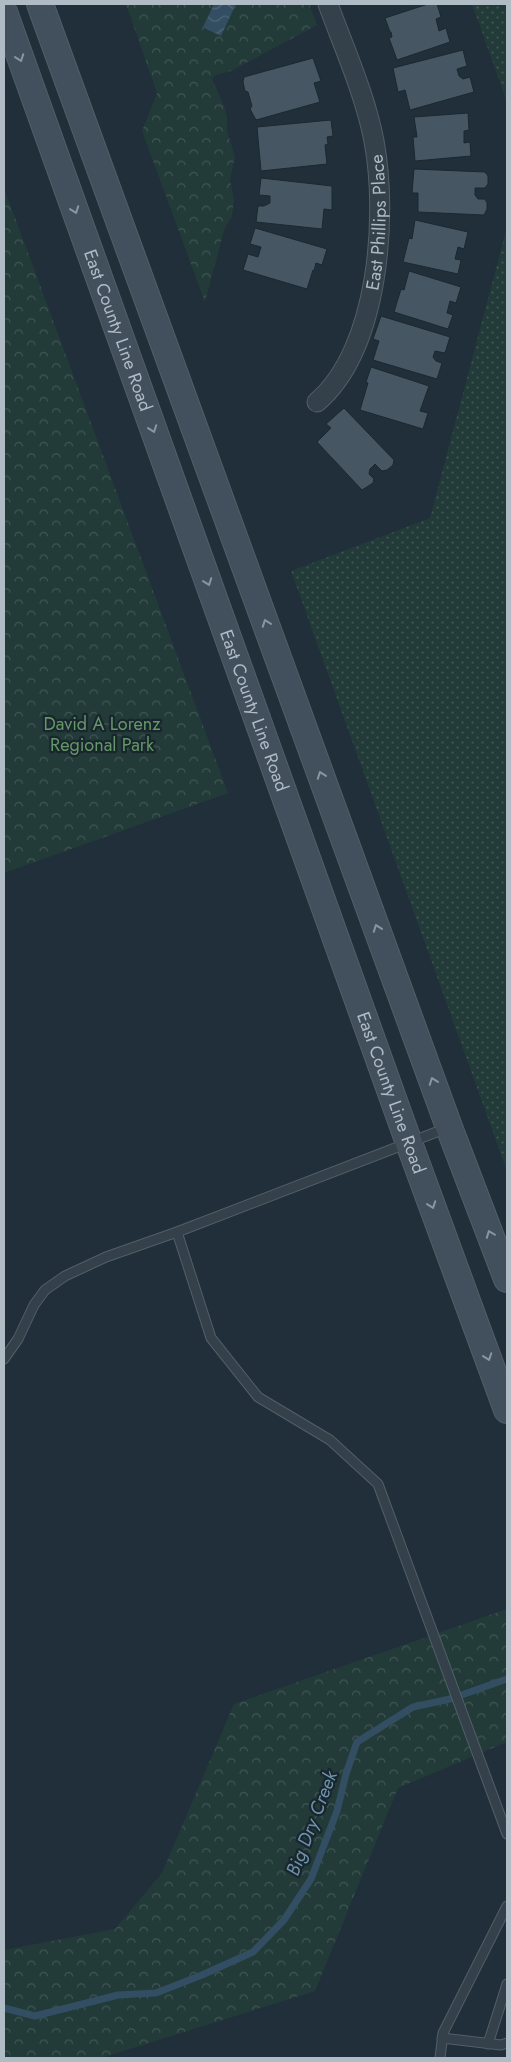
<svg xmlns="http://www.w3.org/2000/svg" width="511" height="2062" font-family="Jost,sans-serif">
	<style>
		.grass { fill: url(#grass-dots) }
		.forest { fill: url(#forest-crowns) }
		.water { fill: url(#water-waves) }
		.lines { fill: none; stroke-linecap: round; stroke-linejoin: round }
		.stream { stroke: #334e62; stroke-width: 7 }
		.building { fill: #465763; stroke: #1b2830 }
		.service-casing { stroke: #525f67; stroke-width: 11 }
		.minor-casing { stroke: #525f67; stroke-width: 21 }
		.secondary-casing { stroke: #525f67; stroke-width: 28 }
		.service { stroke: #34414a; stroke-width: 9 }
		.minor { stroke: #34414a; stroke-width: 19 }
		.secondary { stroke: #42505d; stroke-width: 26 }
		.oneway { stroke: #8996a1 }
		.labels { text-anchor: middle; stroke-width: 4.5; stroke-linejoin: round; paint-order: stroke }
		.street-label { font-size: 18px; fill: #afbcc6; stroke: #19262e }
		.park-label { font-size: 18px; fill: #659868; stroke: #19262e }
		.water-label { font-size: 19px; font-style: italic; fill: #6e92ab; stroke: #19262e }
	</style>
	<defs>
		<pattern id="grass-dots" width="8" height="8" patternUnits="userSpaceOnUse" patternTransform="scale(1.25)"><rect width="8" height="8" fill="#223b39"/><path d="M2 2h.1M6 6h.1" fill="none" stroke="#405554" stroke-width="1.8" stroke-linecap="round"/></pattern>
		<pattern id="forest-crowns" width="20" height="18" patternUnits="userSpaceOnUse" patternTransform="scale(1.25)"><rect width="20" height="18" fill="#223b39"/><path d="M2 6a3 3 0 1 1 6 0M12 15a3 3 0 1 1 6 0" fill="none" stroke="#405554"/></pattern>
		<pattern id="water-waves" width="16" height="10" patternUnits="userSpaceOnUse" patternTransform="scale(1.25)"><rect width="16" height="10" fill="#334e62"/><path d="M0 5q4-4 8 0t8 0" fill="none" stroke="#4e6677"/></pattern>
	</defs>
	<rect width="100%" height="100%" fill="#202f3a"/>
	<!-- grass -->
	<g class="grass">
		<path d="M 472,4 L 507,4 L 507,102 Z"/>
		<path d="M 507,227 L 507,1171 L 291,571 L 430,518 Z"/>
	</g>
	<!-- forest -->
	<g class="forest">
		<path d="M 126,4 L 309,4 L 317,25 L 231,71 L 216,75 L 212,79 L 224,106 L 227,117 L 227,131 L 235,157 L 230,180 L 234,200 L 232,216 L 224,230 L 205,302 L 142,131 L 157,93 Z"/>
		<path d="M 4,188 L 228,793 L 4,873 Z"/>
		<path d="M 507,1609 L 507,1742 L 398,1788 L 315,1991 L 101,2058 L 4,2058 L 4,1950 L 115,1929 L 162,1873 L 234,1704 Z"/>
	</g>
	<!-- water -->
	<path class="water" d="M 214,4 L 236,4 L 221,36 L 203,27 Z"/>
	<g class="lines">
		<!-- stream -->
		<path class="stream" d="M 4,2008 L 35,2016 L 118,1995 L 156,1993 L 202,1975 L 253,1952 L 284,1920 L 311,1879 L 337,1811 L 346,1774 L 357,1742 L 413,1707 L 450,1699 L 507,1679"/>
	</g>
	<!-- building -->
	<g class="building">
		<path d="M 428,4 L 437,4 L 441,17 L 436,19 L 439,31 L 446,28 L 450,42 L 397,60 L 389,38 L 392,37 L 391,32 L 390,32 L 385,18 Z"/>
		<path d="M 463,50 L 467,66 L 457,69 L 459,76 L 463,79 L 470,77 L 474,92 L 410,110 L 405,90 L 398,92 L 393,68 Z"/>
		<path d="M 313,58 L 321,81 L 314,83 L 320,102 L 256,120 L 250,109 L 252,106 L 248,92 L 245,91 L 243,82 L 244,77 Z"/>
		<path d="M 468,113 L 469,130 L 464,131 L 464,143 L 470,142 L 471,156 L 415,161 L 413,137 L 417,137 L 414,117 Z"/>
		<path d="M 331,120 L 333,136 L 327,137 L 328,144 L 325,145 L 327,164 L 261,171 L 257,127 Z"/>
		<path d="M 414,169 L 485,172 L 488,176 L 488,184 L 485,188 L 475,188 L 475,195 L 478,199 L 485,199 L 487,203 L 487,209 L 484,215 L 418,212 L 418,193 L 412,193 Z"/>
		<path d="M 261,178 L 332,186 L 332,210 L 324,209 L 322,229 L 256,222 L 258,206 L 264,206 L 270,203 L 270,196 L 259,195 Z"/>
		<path d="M 415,220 L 468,232 L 464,249 L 458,247 L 455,259 L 461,260 L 458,274 L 403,262 L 409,238 L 412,239 Z"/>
		<path d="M 255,228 L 327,249 L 322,265 L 316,263 L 314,271 L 313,270 L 307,289 L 243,270 L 248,254 L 258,257 L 261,247 L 250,244 Z"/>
		<path d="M 409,271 L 461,287 L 456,303 L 450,301 L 447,313 L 453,315 L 448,329 L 394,312 L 401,289 L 404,290 Z"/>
		<path d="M 381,316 L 450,337 L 445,353 L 435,351 L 433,357 L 436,361 L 442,363 L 437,379 L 373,360 L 379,341 L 373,339 Z"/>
		<path d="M 371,367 L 429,386 L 420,411 L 428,413 L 423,429 L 360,410 L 368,383 L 366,382 Z"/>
		<path d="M 344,408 L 394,460 L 393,465 L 387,470 L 382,471 L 375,464 L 370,469 L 369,474 L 374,479 L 373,483 L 362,490 L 317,442 L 331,428 L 326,424 Z"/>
	</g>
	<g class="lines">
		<defs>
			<g id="service">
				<path d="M 177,1232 L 211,1338 L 258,1397 L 330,1440 L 378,1484 L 507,1834"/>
				<path d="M 4,1359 L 18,1339 L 34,1305 L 45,1290 L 65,1276 L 106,1257 L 177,1232 L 447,1128"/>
				<path d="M 442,2038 L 501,2045 L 507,2043"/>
				<path d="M 488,2044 L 507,1984"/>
				<path d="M 440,2058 L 443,2033 L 507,1906"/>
			</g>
			<g id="minor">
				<path id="s1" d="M 317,402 C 379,349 388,216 374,141 C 365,94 344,48 328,4"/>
			</g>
			<g id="secondary">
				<path d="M 40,4 L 449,1127 L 507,1279"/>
				<path id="s2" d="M 4,12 L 409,1143 L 507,1410"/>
			</g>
		</defs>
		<!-- service casing -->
		<use href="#service" class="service-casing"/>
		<!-- minor casing -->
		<use href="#minor" class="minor-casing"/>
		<!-- secondary casing -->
		<use href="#secondary" class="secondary-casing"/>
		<!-- service -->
		<use href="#service" class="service"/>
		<!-- minor -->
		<use href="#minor" class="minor"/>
		<!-- secondary -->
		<use href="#secondary" class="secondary"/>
	</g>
	<!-- one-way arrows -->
	<defs><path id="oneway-chevron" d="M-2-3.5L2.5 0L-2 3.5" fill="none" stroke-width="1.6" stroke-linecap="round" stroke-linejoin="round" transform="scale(1.25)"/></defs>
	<g class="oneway">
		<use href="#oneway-chevron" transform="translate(20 58) rotate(70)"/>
		<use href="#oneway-chevron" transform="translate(75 210) rotate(70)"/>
		<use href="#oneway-chevron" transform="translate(153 429) rotate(70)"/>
		<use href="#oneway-chevron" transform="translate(208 582) rotate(70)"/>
		<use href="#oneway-chevron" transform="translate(266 623) rotate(-110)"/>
		<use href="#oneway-chevron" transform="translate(321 775) rotate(-110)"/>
		<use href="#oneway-chevron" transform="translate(377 928) rotate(-110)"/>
		<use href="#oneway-chevron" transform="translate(433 1081) rotate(-110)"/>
		<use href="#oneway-chevron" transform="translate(432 1205) rotate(70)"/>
		<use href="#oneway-chevron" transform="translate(490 1234) rotate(-111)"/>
		<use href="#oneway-chevron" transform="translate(488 1357) rotate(70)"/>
	</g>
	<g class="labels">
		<!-- street labels -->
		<g class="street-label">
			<text dy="6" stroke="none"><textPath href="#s1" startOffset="195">East Phillips Place</textPath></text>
			<text dy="6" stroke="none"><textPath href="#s2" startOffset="338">East County Line Road</textPath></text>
			<text dy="6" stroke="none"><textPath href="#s2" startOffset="742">East County Line Road</textPath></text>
			<text dy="6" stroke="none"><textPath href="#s2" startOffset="1148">East County Line Road</textPath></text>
		</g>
		<!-- park labels -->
		<g class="park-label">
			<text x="102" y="730">David A Lorenz<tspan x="102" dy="21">Regional Park</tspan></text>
		</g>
		<!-- water labels -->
		<g class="water-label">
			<text transform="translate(311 1823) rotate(-69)" y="7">Big Dry Creek</text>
		</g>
	</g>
	<!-- border -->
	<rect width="511" height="2062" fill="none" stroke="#afbcc6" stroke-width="10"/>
</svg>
